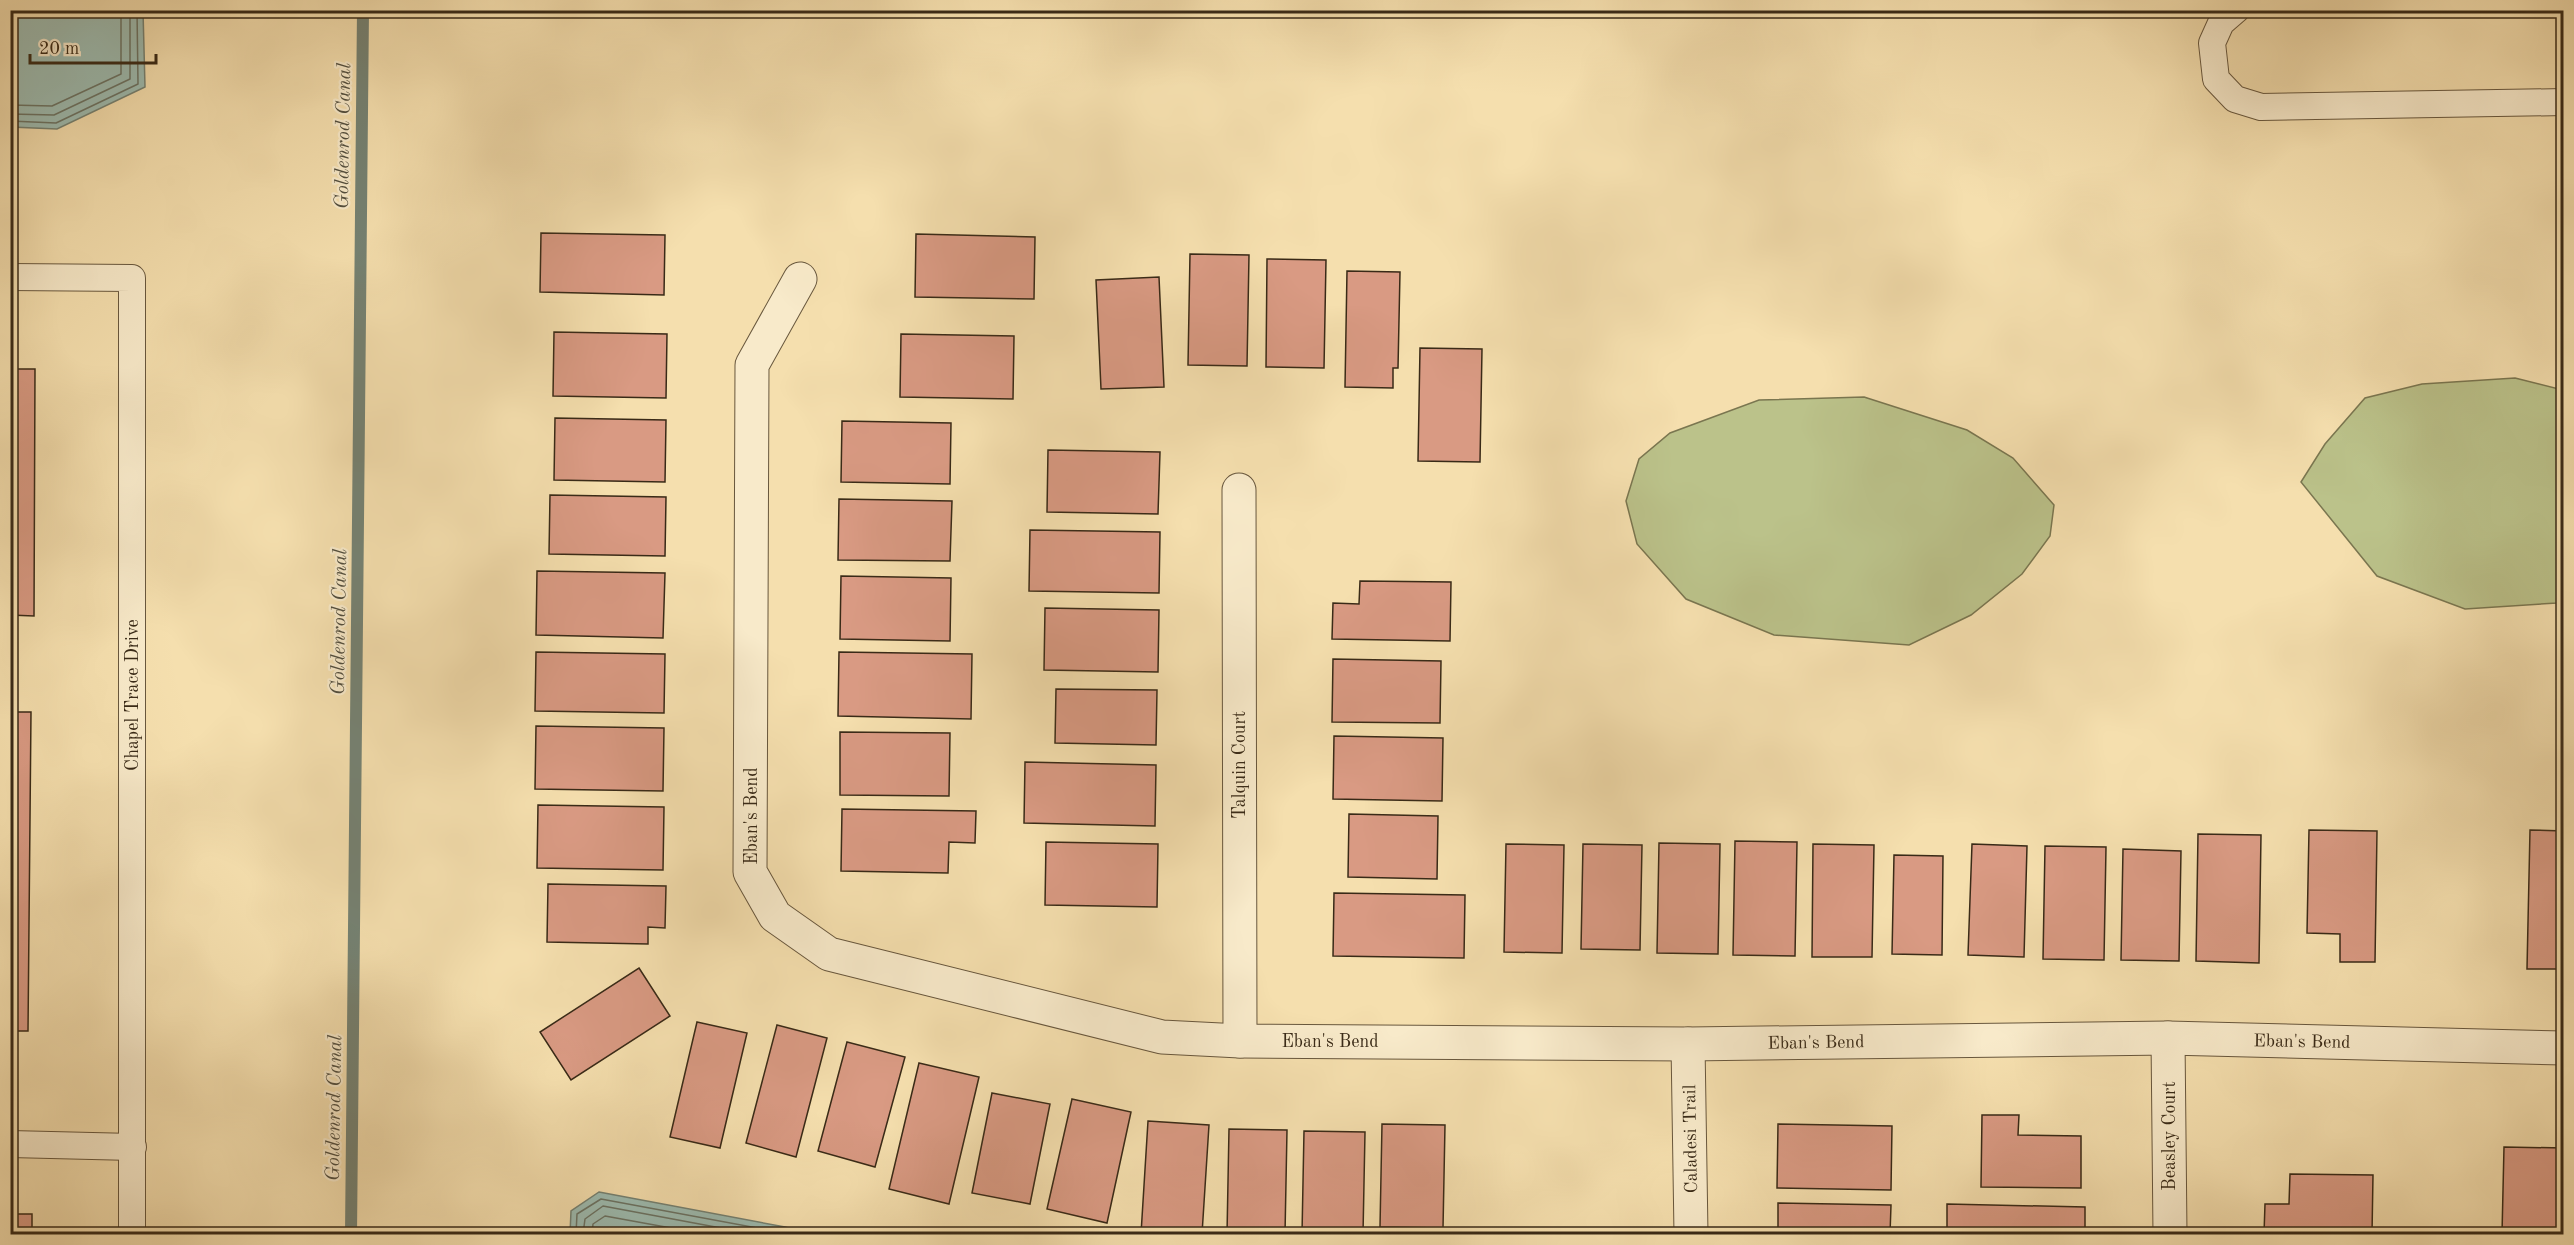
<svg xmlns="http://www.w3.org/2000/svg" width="2574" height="1245" font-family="'Old Standard TT',serif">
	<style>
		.green { fill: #bbc28a; stroke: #7a7650; stroke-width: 1.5 }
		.water { fill: #9dbcb1; stroke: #758273; stroke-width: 1.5 }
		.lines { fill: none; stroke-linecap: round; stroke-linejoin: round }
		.shore { stroke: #6b7364; stroke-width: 1.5 }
		.stream { stroke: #758273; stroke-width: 12 }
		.building { fill: #d99a83; stroke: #392a17; stroke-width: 1.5 }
		.lane-casing { stroke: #68573d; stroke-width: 28 }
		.street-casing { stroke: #68573d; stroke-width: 35 }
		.lane { stroke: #f8eaca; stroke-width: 26 }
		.street { stroke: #f8eaca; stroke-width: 33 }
		.labels { text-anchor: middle; stroke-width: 4.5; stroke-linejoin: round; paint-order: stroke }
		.street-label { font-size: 18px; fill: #392a17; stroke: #f8eaca }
		.water-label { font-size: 20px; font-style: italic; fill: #524e3e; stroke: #f8eaca }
	</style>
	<rect width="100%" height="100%" fill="#f5dfae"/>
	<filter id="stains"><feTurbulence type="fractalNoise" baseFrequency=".00333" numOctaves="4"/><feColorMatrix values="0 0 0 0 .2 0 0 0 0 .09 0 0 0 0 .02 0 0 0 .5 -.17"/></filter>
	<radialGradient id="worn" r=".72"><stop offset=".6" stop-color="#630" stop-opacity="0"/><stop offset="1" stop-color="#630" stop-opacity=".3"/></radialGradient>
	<!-- green -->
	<g class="green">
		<path d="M 2515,378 L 2563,390 L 2563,600 L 2557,603 L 2465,609 L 2377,576 L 2301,482 L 2325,444 L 2365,398 L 2422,384 Z"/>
		<path d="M 1864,397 L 1967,430 L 2013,458 L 2054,505 L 2050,536 L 2022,574 L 1971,615 L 1909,645 L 1774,635 L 1686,599 L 1637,544 L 1626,501 L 1639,459 L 1670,433 L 1759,400 Z"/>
	</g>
	<!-- water -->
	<g class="water">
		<path d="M 11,10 L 143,11 L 145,87 L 57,129 L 11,127 Z"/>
		<path d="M 599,1192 L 785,1227 L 812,1234 L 570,1234 L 571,1211 Z"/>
	</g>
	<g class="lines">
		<!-- shore -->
		<g class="shore">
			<path d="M 10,105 L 52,106 L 121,74 L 121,10"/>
			<path d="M 10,114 L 54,115 L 130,79 L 130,10"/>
			<path d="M 10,121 L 56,123 L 138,84 L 137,10"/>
			<path d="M 576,1234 L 577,1214 L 601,1199 L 790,1234"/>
			<path d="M 583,1234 L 585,1219 L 603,1206 L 753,1234"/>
			<path d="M 592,1234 L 593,1224 L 605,1216 L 704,1234"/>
		</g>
		<!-- stream -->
		<path class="stream" d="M 351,1234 L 363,10"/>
	</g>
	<!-- building -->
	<g class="building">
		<path d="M 541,233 L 665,235 L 664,295 L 540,292 Z"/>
		<path d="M 916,234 L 1035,237 L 1034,299 L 915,297 Z"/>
		<path d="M 1190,254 L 1249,255 L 1247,366 L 1188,365 Z"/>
		<path d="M 1267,259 L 1326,260 L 1324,368 L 1266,367 Z"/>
		<path d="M 1347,271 L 1400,272 L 1398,368 L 1393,368 L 1393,388 L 1345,387 Z"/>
		<path d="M 1159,277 L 1164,387 L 1101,389 L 1096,280 Z"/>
		<path d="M 554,332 L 667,334 L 666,398 L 553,396 Z"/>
		<path d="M 901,334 L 1014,336 L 1013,399 L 900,397 Z"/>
		<path d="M 1420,348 L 1482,349 L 1480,462 L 1418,461 Z"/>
		<path d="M 10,369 L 35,369 L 34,616 L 10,615 Z"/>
		<path d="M 555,418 L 666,420 L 665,482 L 554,480 Z"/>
		<path d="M 842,421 L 951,423 L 950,484 L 841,482 Z"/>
		<path d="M 1048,450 L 1160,452 L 1158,514 L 1047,512 Z"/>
		<path d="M 550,495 L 666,497 L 665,556 L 549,554 Z"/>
		<path d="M 839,499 L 952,501 L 950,561 L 838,560 Z"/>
		<path d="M 1030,530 L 1160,532 L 1159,593 L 1029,591 Z"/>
		<path d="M 537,571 L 665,573 L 663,638 L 536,635 Z"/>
		<path d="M 841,576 L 951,578 L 950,641 L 840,639 Z"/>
		<path d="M 1360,581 L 1451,582 L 1450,641 L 1332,639 L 1333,603 L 1359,604 Z"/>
		<path d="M 1045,608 L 1159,610 L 1158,672 L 1044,670 Z"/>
		<path d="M 536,652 L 665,654 L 664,713 L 535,711 Z"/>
		<path d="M 839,652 L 972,654 L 971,719 L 838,716 Z"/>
		<path d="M 1333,659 L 1441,661 L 1440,723 L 1332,722 Z"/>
		<path d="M 10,685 L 14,685 L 14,712 L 31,712 L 28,1031 L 12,1031 L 12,1057 Z"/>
		<path d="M 1056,689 L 1157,690 L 1156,745 L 1055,743 Z"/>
		<path d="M 536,726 L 664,728 L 663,791 L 535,789 Z"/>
		<path d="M 840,732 L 950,733 L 949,796 L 840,795 Z"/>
		<path d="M 1334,736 L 1443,738 L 1442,801 L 1333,799 Z"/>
		<path d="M 1025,762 L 1156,765 L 1155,826 L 1024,823 Z"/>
		<path d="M 538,805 L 664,807 L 663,870 L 537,868 Z"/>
		<path d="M 842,809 L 976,811 L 975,843 L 949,842 L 948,873 L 841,871 Z"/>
		<path d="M 1349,814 L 1438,816 L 1437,879 L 1348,877 Z"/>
		<path d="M 2309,830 L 2377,831 L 2375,962 L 2340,962 L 2340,934 L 2307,933 Z"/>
		<path d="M 2530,830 L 2564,831 L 2564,969 L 2527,969 Z"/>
		<path d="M 2198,834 L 2261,835 L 2259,963 L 2196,961 Z"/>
		<path d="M 1735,841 L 1797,842 L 1795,956 L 1733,955 Z"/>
		<path d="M 1046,842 L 1158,844 L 1157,907 L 1045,905 Z"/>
		<path d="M 1659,843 L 1720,844 L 1718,954 L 1657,953 Z"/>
		<path d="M 1506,844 L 1564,845 L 1562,953 L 1504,952 Z"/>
		<path d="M 1583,844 L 1642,845 L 1640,950 L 1581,949 Z"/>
		<path d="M 1813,844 L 1874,845 L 1872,957 L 1812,957 Z"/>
		<path d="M 1972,844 L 2027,846 L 2024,957 L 1968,955 Z"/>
		<path d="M 2045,846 L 2106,847 L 2104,960 L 2043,959 Z"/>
		<path d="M 2123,849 L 2181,851 L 2179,961 L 2121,960 Z"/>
		<path d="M 1894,855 L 1943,856 L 1942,955 L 1892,954 Z"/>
		<path d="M 548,884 L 666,886 L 665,928 L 648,927 L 648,944 L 547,942 Z"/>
		<path d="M 1334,893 L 1465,895 L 1464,958 L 1333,956 Z"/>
		<path d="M 639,968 L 670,1016 L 571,1080 L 540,1032 Z"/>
		<path d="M 697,1022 L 747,1033 L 720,1148 L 670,1137 Z"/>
		<path d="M 777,1025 L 827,1038 L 796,1157 L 746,1143 Z"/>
		<path d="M 847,1042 L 905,1057 L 875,1167 L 818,1151 Z"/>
		<path d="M 919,1063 L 979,1077 L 949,1204 L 889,1189 Z"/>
		<path d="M 992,1093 L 1050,1104 L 1030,1204 L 972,1193 Z"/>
		<path d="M 1072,1099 L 1131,1112 L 1107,1223 L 1047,1209 Z"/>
		<path d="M 1982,1115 L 2019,1115 L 2018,1135 L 2081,1136 L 2081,1188 L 1981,1187 Z"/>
		<path d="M 1148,1121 L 1209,1125 L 1202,1234 L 1141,1234 Z"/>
		<path d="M 1382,1124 L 1445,1125 L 1443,1228 L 1380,1227 Z"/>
		<path d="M 1778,1124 L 1892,1126 L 1891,1190 L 1777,1188 Z"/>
		<path d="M 1229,1129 L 1287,1130 L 1285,1234 L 1227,1234 Z"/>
		<path d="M 1304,1131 L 1365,1132 L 1363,1234 L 1302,1234 Z"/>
		<path d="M 2504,1147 L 2564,1148 L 2564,1234 L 2502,1234 Z"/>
		<path d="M 2290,1174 L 2373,1175 L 2372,1234 L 2264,1234 L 2265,1204 L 2289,1204 Z"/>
		<path d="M 1778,1203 L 1891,1205 L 1890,1234 L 1778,1234 Z"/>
		<path d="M 1947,1204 L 2085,1207 L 2085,1234 L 1947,1234 Z"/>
		<rect x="10" y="1214" width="22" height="20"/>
	</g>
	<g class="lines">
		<defs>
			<g id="lane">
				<path d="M 2236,10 L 2221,23 L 2212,43 L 2216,79 L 2235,99 L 2261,107 L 2564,102"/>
				<path d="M 10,277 L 132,278 L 132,1234"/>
				<path d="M 10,1144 L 133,1147"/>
			</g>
			<g id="street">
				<path d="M 800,279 L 752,365 L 750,872 L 775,916 L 829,954 L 1162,1037 L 1240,1041 L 1688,1044 L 2168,1038 L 2564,1048"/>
				<path d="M 1239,490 L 1240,1041"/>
				<path d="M 2168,1038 L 2170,1234"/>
				<path d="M 1688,1044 L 1691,1234"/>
			</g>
		</defs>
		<!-- lane casing -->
		<use href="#lane" class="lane-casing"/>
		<!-- street casing -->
		<use href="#street" class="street-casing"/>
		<!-- lane -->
		<use href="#lane" class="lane"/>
		<!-- street -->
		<use href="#street" class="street"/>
	</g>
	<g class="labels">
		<!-- street labels -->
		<g class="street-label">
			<text transform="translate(132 695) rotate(-90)" y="6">Chapel Trace Drive</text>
			<text transform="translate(1239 765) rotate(-90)" y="6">Talquin Court</text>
			<text transform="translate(751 816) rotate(-90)" y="6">Eban's Bend</text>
			<text x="1330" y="1047">Eban's Bend</text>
			<text transform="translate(2302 1041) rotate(1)" y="6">Eban's Bend</text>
			<text transform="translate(1816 1042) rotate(-1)" y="6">Eban's Bend</text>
			<text transform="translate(2169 1136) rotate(-90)" y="6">Beasley Court</text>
			<text transform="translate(1690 1139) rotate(-91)" y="6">Caladesi Trail</text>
		</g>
		<!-- water labels -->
		<g class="water-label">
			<text transform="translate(342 136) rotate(-89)" y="7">Goldenrod Canal</text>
			<text transform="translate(338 622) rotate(-89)" y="7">Goldenrod Canal</text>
			<text transform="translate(333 1108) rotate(-89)" y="7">Goldenrod Canal</text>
		</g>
	</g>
	<!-- margin -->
	<rect width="2574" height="1245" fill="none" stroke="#f5dfae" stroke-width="36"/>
	<rect x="12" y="12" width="2550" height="1221" fill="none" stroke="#392a17" stroke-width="3"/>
	<rect x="18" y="18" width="2538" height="1209" fill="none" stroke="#392a17" stroke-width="1.5"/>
	<!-- scale -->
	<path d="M30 54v9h126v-9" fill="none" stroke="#392a17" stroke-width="3"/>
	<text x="39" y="54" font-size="18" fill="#392a17" stroke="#f8eaca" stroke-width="4.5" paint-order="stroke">20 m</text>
	<rect width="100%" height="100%" filter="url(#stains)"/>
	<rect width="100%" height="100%" fill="url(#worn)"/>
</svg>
